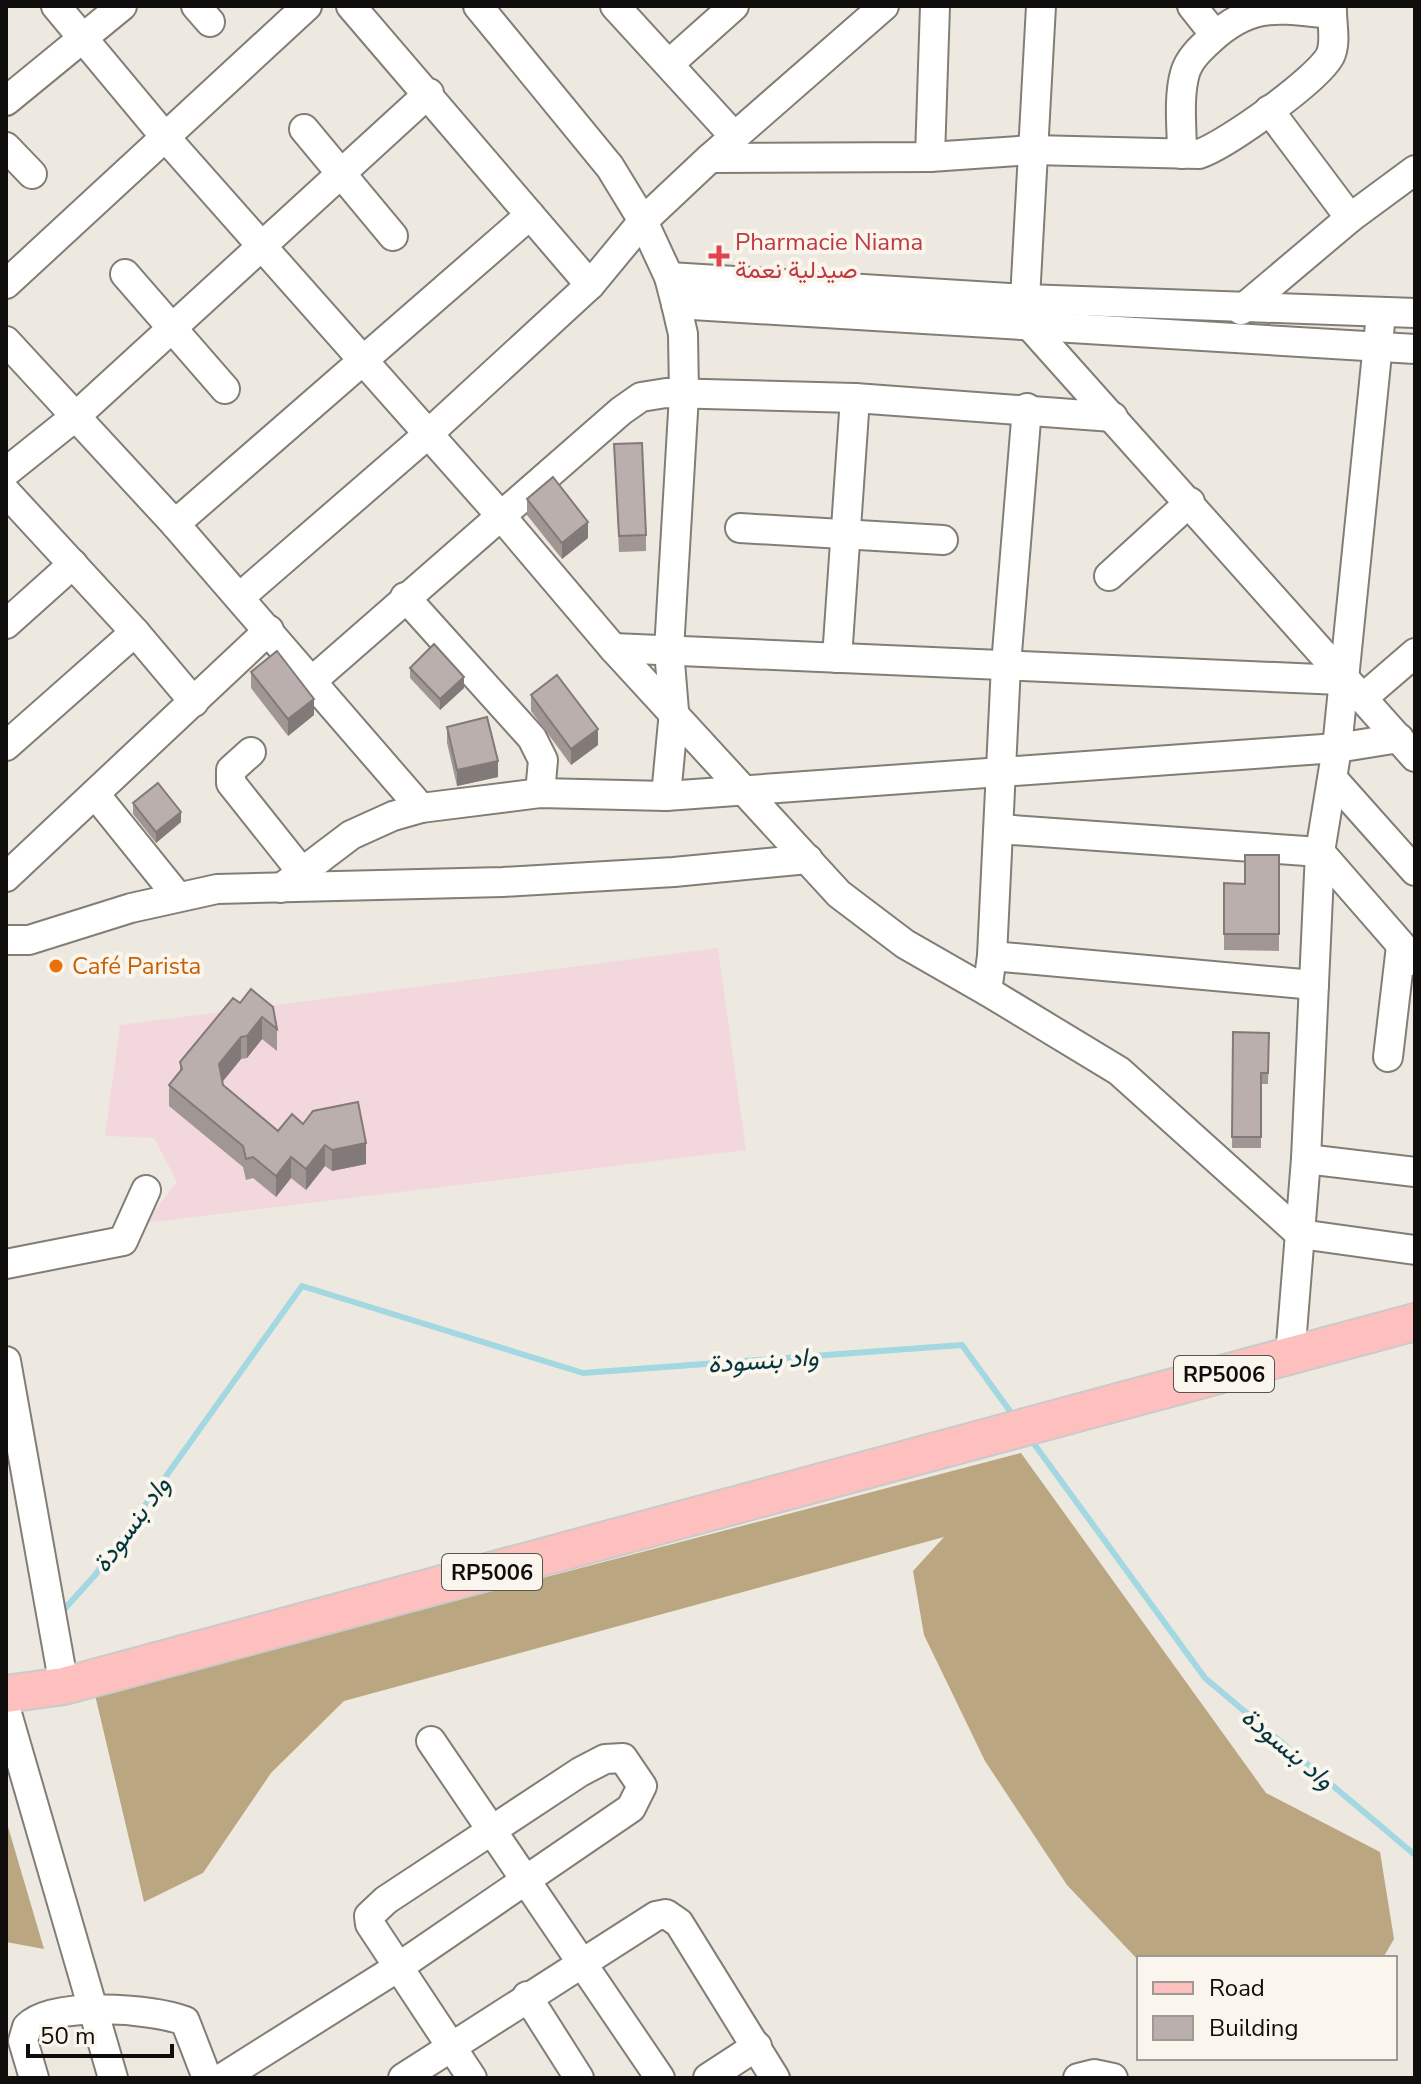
<svg xmlns="http://www.w3.org/2000/svg" width="1421" height="2084" font-family="'Nunito Sans',Vazirmatn,sans-serif">
	<style>
		.education { fill: #f2d8dd }
		.forest { fill: #baa681 }
		.lines { fill: none; stroke-linecap: round; stroke-linejoin: round }
		.stream { stroke: #a3d7e1; stroke-width: 6 }
		.minor-casing { stroke: #827d75; stroke-width: 32 }
		.major-casing { stroke: #cacaca; stroke-width: 40 }
		.minor { stroke: #fff; stroke-width: 28 }
		.major { stroke: #fec0be; stroke-width: 36 }
		.wall { fill: #a09694 }
		.shaded-wall { fill: #827a78 }
		.building { fill: #baafac; stroke: #827a78; stroke-width: 2 }
		.health-dot { fill: #e0444e; stroke: #fbf6ed; stroke-width: 3 }
		.food-dot { fill: #e8710a; stroke: #fbf6ed; stroke-width: 3 }
		.labels { text-anchor: middle; stroke-width: 8; stroke-linejoin: round; paint-order: stroke }
		.shield { fill: #fbf6ed; stroke: #565450; stroke-width: 2 }
		.shield-label { font-size: 22px; font-weight: bold; fill: #100e0c }
		.health-label { font-size: 24px; fill: #be3a42; stroke: #fbf6ed; text-anchor: start }
		.food-label { font-size: 24px; fill: #c56008; stroke: #fbf6ed; text-anchor: start }
		.water-label { font-size: 26px; font-style: italic; fill: #02353d; stroke: #fbf6ed }
	</style>
	<rect width="100%" height="100%" fill="#eee9e0"/>
	<!-- education -->
	<path class="education" d="M 718,948 L 746,1150 L 145,1223 L 177,1182 L 154,1138 L 105,1136 L 120,1025 Z"/>
	<!-- forest -->
	<g class="forest">
		<path d="M 1021,1453 L 1266,1793 L 1380,1852 L 1394,1939 L 1383,1958 L 1139,1961 L 1067,1885 L 985,1761 L 924,1635 L 913,1571 L 944,1537 L 344,1701 L 271,1773 L 203,1873 L 144,1902 L 95,1695 Z"/>
		<path d="M 6,1820 L 44,1949 L 6,1942 Z"/>
	</g>
	<g class="lines">
		<!-- stream -->
		<g class="stream">
			<path d="M 1029,1437 L 1205,1678 L 1415,1855"/>
			<path d="M 60,1614 L 96,1574 L 302,1286 L 583,1373 L 962,1345 L 1015,1418"/>
		</g>
		<defs>
			<g id="minor">
				<path d="M 56,6 L 166,138 L 501,516 L 613,648 L 839,894 L 905,944 L 987,991"/>
				<path d="M 196,6 L 210,22"/>
				<path d="M 351,6 L 590,285"/>
				<path d="M 478,6 L 610,167 L 643,221 L 669,277 L 676,304 L 683,334 L 684,395 L 669,650 L 674,711 L 666,796"/>
				<path d="M 615,6 L 734,136"/>
				<path d="M 1041,6 L 1025,299 L 1030,326 L 1415,757"/>
				<path d="M 1192,6 L 1215,35"/>
				<path d="M 669,64 L 734,6"/>
				<path d="M 6,101 L 122,6"/>
				<path d="M 1269,110 L 1350,218"/>
				<path d="M 304,129 L 393,236"/>
				<path d="M 6,147 L 32,174"/>
				<path d="M 1182,154 C 1182,129 1178,98 1185,73 C 1189,59 1201,48 1211,39 C 1253,1 1279,9 1332,14"/>
				<path d="M 930,157 L 935,6"/>
				<path d="M 710,158 L 930,157 L 1032,150 L 1199,154 C 1226,145 1317,80 1330,56 C 1337,42 1331,21 1332,6"/>
				<path d="M 125,274 L 225,389"/>
				<path d="M 669,277 L 1025,299 L 1415,313"/>
				<path d="M 6,284 L 307,6"/>
				<path d="M 676,304 L 1415,349"/>
				<path d="M 1241,310 L 1350,218 L 1415,170"/>
				<path d="M 6,341 L 175,524 L 421,808"/>
				<path d="M 1027,408 L 1006,665 L 992,956 L 987,991 L 1119,1071 L 1300,1234 L 1415,1250"/>
				<path d="M 6,472 L 76,416 L 429,93"/>
				<path d="M 6,492 L 135,632 L 194,702"/>
				<path d="M 175,524 L 530,215"/>
				<path d="M 740,528 L 943,540"/>
				<path d="M 1109,576 L 1190,502"/>
				<path d="M 240,597 L 427,435 L 590,285 L 643,221 L 710,158 L 884,6"/>
				<path d="M 405,597 L 532,738 L 543,760 L 540,793"/>
				<path d="M 6,624 L 73,564"/>
				<path d="M 613,648 L 1341,680"/>
				<path d="M 837,658 L 855,398"/>
				<path d="M 312,681 L 621,411 L 641,397 L 666,393 L 855,398 L 1113,417"/>
				<path d="M 1364,697 L 1415,653"/>
				<path d="M 6,746 L 135,632"/>
				<path d="M 251,752 L 231,770 L 231,783 L 301,871"/>
				<path d="M 1333,779 L 1415,871"/>
				<path d="M 95,794 L 178,897"/>
				<path d="M 999,829 L 1320,852 L 1415,961"/>
				<path d="M 6,877 L 269,630"/>
				<path d="M 281,888 L 351,835 L 393,816 L 421,808 L 540,793 L 666,796 L 1337,748 L 1399,738"/>
				<path d="M 6,940 L 29,940 L 131,908 L 217,889 L 503,882 L 674,872 L 808,859"/>
				<path d="M 992,956 L 1314,985"/>
				<path d="M 1388,1057 L 1401,946"/>
				<path d="M 1306,1159 L 1415,1172"/>
				<path d="M 6,1264 L 123,1241 L 146,1190"/>
				<path d="M 1290,1357 L 1306,1159 L 1320,852 L 1337,748 L 1381,314"/>
				<path d="M 6,1361 L 64,1686"/>
				<path d="M 6,1710 L 113,2078"/>
				<path d="M 431,1741 L 660,2078"/>
				<path d="M 527,1996 L 579,2078"/>
				<path d="M 34,2078 L 23,2041 L 27,2027 C 53,2001 152,2008 185,2021 L 207,2078"/>
				<path d="M 222,2078 L 400,1966 L 631,1808 L 642,1786 L 623,1758 L 605,1759 L 580,1772 L 386,1900 L 369,1916 L 370,1924 L 472,2078"/>
				<path d="M 403,2078 L 656,1916 L 666,1914 L 679,1923 L 775,2078"/>
				<path d="M 708,2078 L 757,2046"/>
				<path d="M 1078,2078 L 1094,2074 L 1113,2078"/>
			</g>
			<path id="major" d="M 6,1694 L 64,1686 L 1415,1322"/>
		</defs>
		<!-- minor casing -->
		<use href="#minor" class="minor-casing"/>
		<!-- major casing -->
		<use href="#major" class="major-casing"/>
		<!-- minor -->
		<use href="#minor" class="minor"/>
		<!-- major -->
		<use href="#major" class="major"/>
	</g>
	<!-- wall -->
	<g class="wall">
		<path d="M 614,444 L 646,535 L 646,551 L 619,552 Z"/>
		<path d="M 527,499 L 588,538 L 562,559 L 527,515 Z"/>
		<path d="M 410,668 L 464,688 L 440,710 L 410,678 Z"/>
		<path d="M 251,672 L 314,715 L 288,736 L 251,688 Z"/>
		<path d="M 531,695 L 598,745 L 571,765 L 531,711 Z"/>
		<path d="M 447,727 L 498,777 L 457,786 L 447,743 Z"/>
		<path d="M 133,803 L 181,822 L 156,843 L 133,814 Z"/>
		<path d="M 1279,855 L 1279,951 L 1224,950 L 1224,883 L 1245,884 Z"/>
		<path d="M 251,989 L 277,1029 L 277,1051 L 262,1039 L 247,1058 L 241,1059 L 222,1082 L 223,1085 L 278,1131 L 303,1124 L 366,1164 L 332,1171 L 325,1166 L 306,1190 L 291,1178 L 276,1197 L 253,1178 L 246,1180 L 243,1167 L 169,1106 L 169,1085 L 180,1071 L 180,1062 L 240,1003 Z"/>
		<path d="M 1233,1032 L 1269,1033 L 1268,1084 L 1261,1084 L 1261,1148 L 1232,1148 Z"/>
	</g>
	<!-- shaded-wall -->
	<g class="shaded-wall">
		<path d="M 588,522 L 588,538 L 562,559 L 562,543 Z"/>
		<path d="M 464,677 L 464,688 L 440,710 L 440,699 Z"/>
		<path d="M 314,699 L 314,715 L 288,736 L 288,719 Z"/>
		<path d="M 598,729 L 598,745 L 571,765 L 571,749 Z"/>
		<path d="M 498,761 L 498,777 L 457,786 L 457,770 Z"/>
		<path d="M 181,812 L 181,822 L 156,843 L 156,832 Z"/>
		<path d="M 262,1017 L 262,1039 L 247,1058 L 247,1036 Z"/>
		<path d="M 241,1037 L 241,1059 L 219,1086 L 219,1064 Z"/>
		<path d="M 366,1143 L 366,1164 L 332,1171 L 332,1150 Z"/>
		<path d="M 325,1145 L 325,1166 L 306,1190 L 306,1169 Z"/>
		<path d="M 291,1157 L 291,1178 L 276,1197 L 276,1176 Z"/>
	</g>
	<!-- building -->
	<g class="building">
		<path d="M 642,443 L 646,535 L 619,536 L 614,444 Z"/>
		<path d="M 553,477 L 588,522 L 562,543 L 527,499 Z"/>
		<path d="M 434,644 L 464,677 L 440,699 L 410,668 Z"/>
		<path d="M 277,651 L 314,699 L 288,719 L 251,672 Z"/>
		<path d="M 557,675 L 598,729 L 571,749 L 531,695 Z"/>
		<path d="M 487,717 L 498,761 L 457,770 L 447,727 Z"/>
		<path d="M 158,783 L 181,812 L 156,832 L 133,803 Z"/>
		<path d="M 1245,855 L 1279,855 L 1279,934 L 1224,934 L 1224,883 L 1245,884 Z"/>
		<path d="M 251,989 L 273,1007 L 277,1029 L 262,1017 L 247,1036 L 241,1037 L 219,1064 L 223,1085 L 278,1131 L 292,1114 L 303,1124 L 313,1111 L 358,1102 L 366,1143 L 332,1150 L 325,1145 L 306,1169 L 291,1157 L 276,1176 L 253,1157 L 246,1159 L 243,1146 L 169,1085 L 182,1069 L 180,1062 L 233,998 L 240,1003 Z"/>
		<path d="M 1233,1032 L 1269,1033 L 1268,1073 L 1261,1073 L 1261,1137 L 1232,1137 Z"/>
	</g>
	<!-- markers -->
	<path class="health-dot" d="M715 244h8v8h8v8h-8v8h-8v-8h-8v-8h8z"/>
	<circle class="food-dot" cx="56" cy="966" r="8"/>
	<g class="labels">
		<!-- shield labels -->
		<g class="shield">
			<rect x="1174" y="1356" width="100" height="36" rx="6"/>
			<rect x="442" y="1554" width="100" height="36" rx="6"/>
		</g>
		<g class="shield-label">
			<text x="1224" y="1382">RP5006</text>
			<text x="492" y="1580">RP5006</text>
		</g>
		<!-- health labels -->
		<g class="health-label">
			<text x="735" y="250">Pharmacie Niama<tspan x="735" dy="28">صيدلية نعمة</tspan></text>
		</g>
		<!-- food labels -->
		<g class="food-label">
			<text x="72" y="974">Café Parista</text>
		</g>
		<!-- water labels -->
		<g class="water-label">
			<text transform="translate(763 1360) rotate(-4)" y="9">واد بنسودة</text>
			<text transform="translate(131 1524) rotate(-54)" y="9">واد بنسودة</text>
			<text transform="translate(1288 1748) rotate(40)" y="9">واد بنسودة</text>
		</g>
	</g>
	<!-- border -->
	<rect width="1421" height="2084" fill="none" stroke="#100e0c" stroke-width="16"/>
	<!-- legend -->
	<rect x="1137" y="1956" width="260" height="104" fill="#fbf6ed" stroke="#9d9993" stroke-width="2"/>
	<rect x="1153" y="1982" width="40" height="12" fill="#fec0be" stroke="#9d9993" stroke-width="2"/>
	<text x="1209" y="1996" font-size="24" fill="#100e0c">Road</text>
	<rect x="1153" y="2016" width="40" height="24" fill="#baafac" stroke="#9d9993" stroke-width="2"/>
	<text x="1209" y="2036" font-size="24" fill="#100e0c">Building</text>
	<!-- scale -->
	<path d="M28 2044v12h144v-12" fill="none" stroke="#100e0c" stroke-width="4"/>
	<text x="40" y="2044" font-size="24" fill="#100e0c" stroke="#fbf6ed" stroke-width="6" paint-order="stroke">50 m</text>
</svg>
